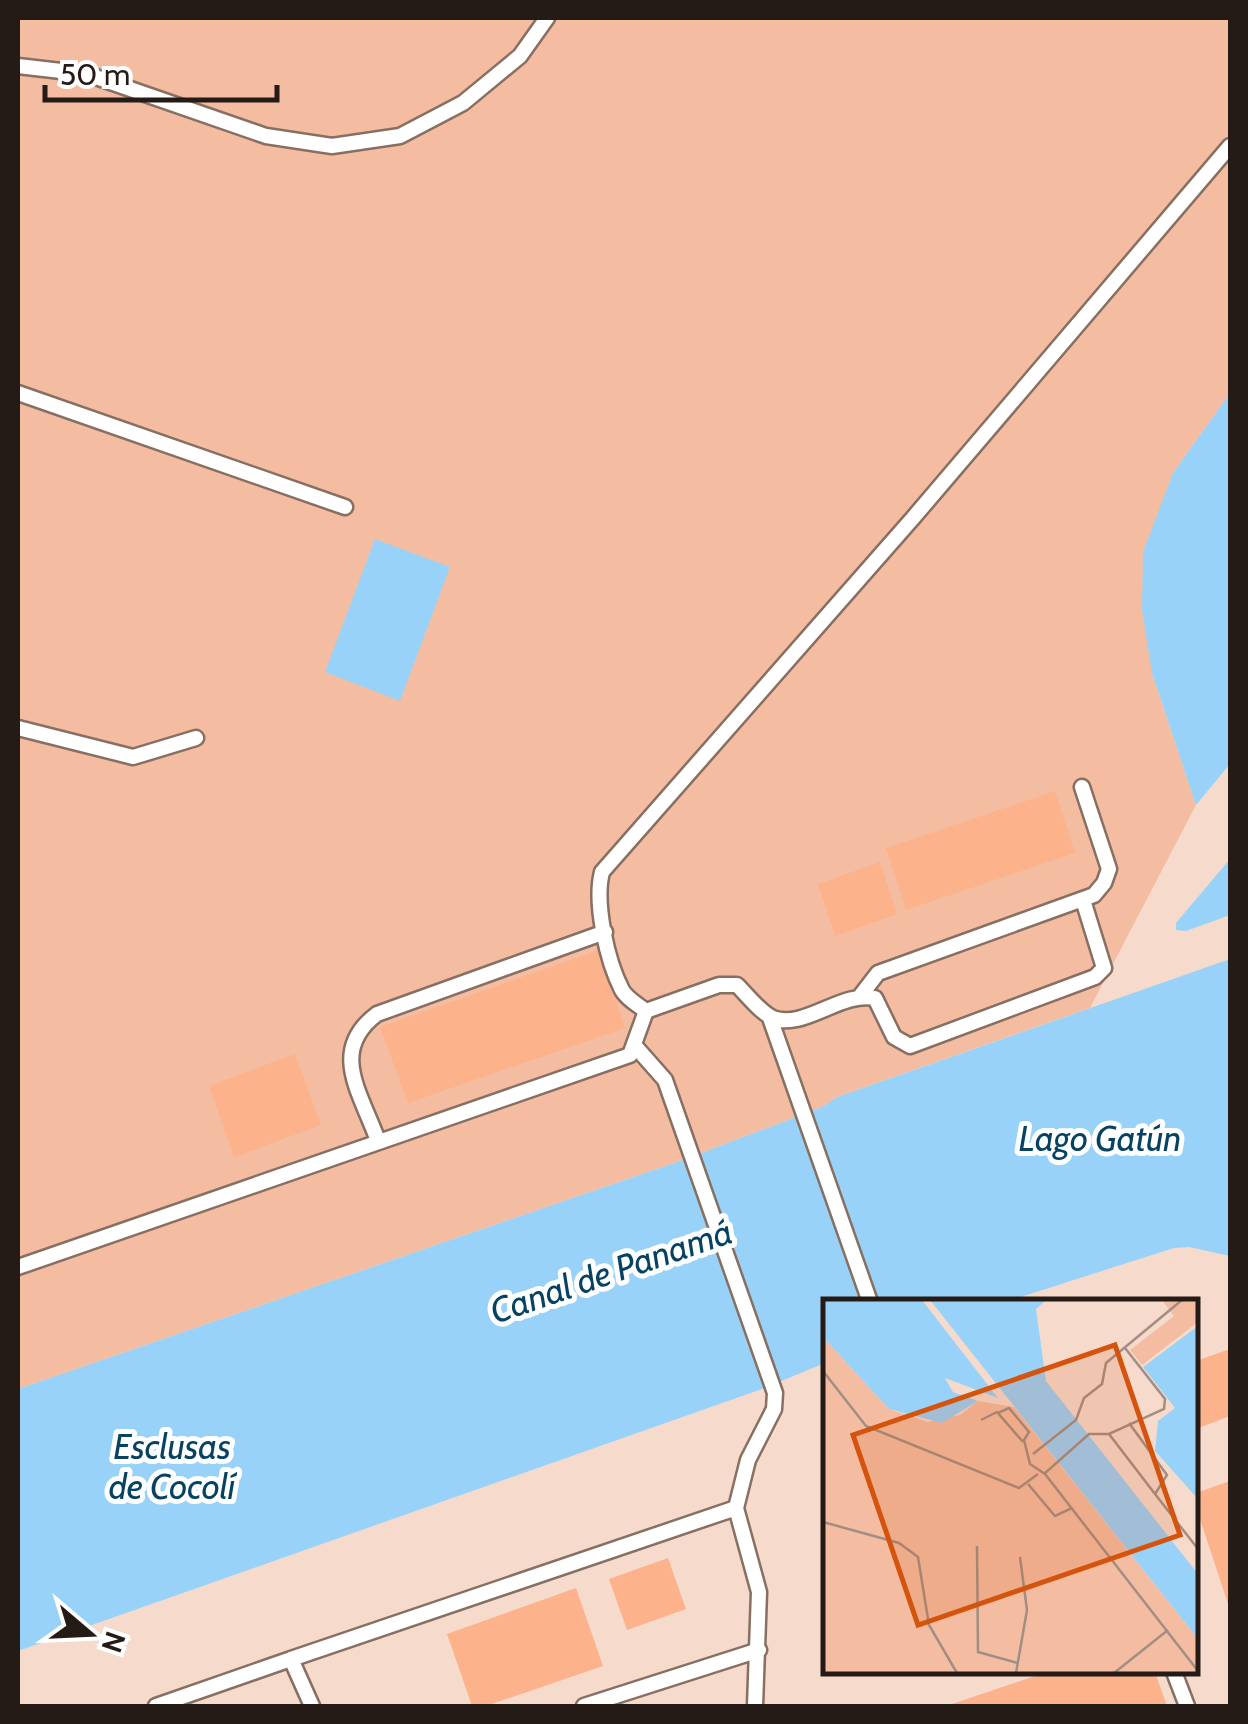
<svg xmlns="http://www.w3.org/2000/svg" width="1248" height="1724" font-family="Cabin,sans-serif">
  <rect width="100%" height="100%" fill="#f6dbcd"/>
  <path fill="#f4bda1" d="M 18,18 L 1230,18 L 1230,393 L 1173,473 L 1152,673 L 1196,805 L 1090,1008 L 837,1097 L 822,1107 L 683,1160 L 18,1389 Z"/>
  <path fill="#99d2f9" d="M 1230,393 L 1230,764 L 1196,805 L 1152,673 L 1142,610 L 1143,552 L 1173,473 Z
    M 375,539 L 450,567 L 400,701 L 325,672 Z
    M 1230,859 L 1230,915 L 1186,931 L 1176,930 L 1176,923 Z
    M 1230,959 L 1230,1256 L 1189,1247 L 1174,1248 L 1008,1301 L 826,1302 L 825,1363 L 762,1389 L 18,1651 L 18,1389 L 683,1160 L 822,1107 L 837,1097 Z"/>
  <path fill="#fcb28b" d="M 1055,791 L 1075,853 L 906,910 L 886,848 Z
    M 880,862 L 897,914 L 835,936 L 818,884 Z
    M 599,950 L 625,1028 L 408,1103 L 380,1027 Z
    M 295,1054 L 321,1125 L 234,1157 L 209,1086 Z
    M 1230,1349 L 1230,1416 L 1196,1429 L 1196,1361 Z
    M 1230,1481 L 1230,1610 L 1196,1507 L 1196,1493 Z
    M 668,1558 L 686,1609 L 627,1630 L 609,1579 Z
    M 576,1588 L 603,1666 L 486,1706 L 472,1706 L 447,1634 Z
    M 1047,1672 L 1155,1672 L 1167,1706 L 946,1706 Z"/>
  <g fill="none" stroke-linecap="round" stroke-linejoin="round">
    <defs>
      <path id="lane" d="M 18,66 L 87,74 L 266,136 L 332,146 L 400,136 L 463,103 L 520,56 L 547,18
        M 18,393 L 345,507
        M 18,728 L 133,757 L 196,738
        M 861,995 L 878,973 L 1094,895 L 1104,883 L 1109,869 L 1082,787
        M 646,1011 C 638,1005 626,998 622,990 C 607,961 594,903 602,872 L 913,518 L 1230,146
        M 770,1018 L 870,1302
        M 635,1046 L 665,1080 L 775,1393 L 774,1409 L 748,1460 L 736,1508 L 759,1592 L 755,1706
        M 378,1141 C 361,1093 328,1051 377,1014 L 605,932
        M 18,1267 L 630,1055 L 646,1011 L 719,985 L 737,985 C 747,995 761,1013 773,1018 C 804,1030 841,991 875,998 L 894,1037 L 910,1046 L 1095,977 L 1104,968 L 1083,900
        M 291,1659 L 736,1508
        M 1174,1672 L 1187,1706
        M 156,1706 L 291,1659 L 312,1706
        M 584,1706 L 759,1650"/>
    </defs>
    <use href="#lane" stroke="#876f62" stroke-width="19"/>
    <use href="#lane" stroke="#fff" stroke-width="14"/>
  </g>
  <g text-anchor="middle" dominant-baseline="central" stroke-width="10" stroke-linejoin="round" paint-order="stroke">
    <g font-size="35" font-style="italic" fill="#064363" stroke="#fff">
      <text x="1100" y="1138">Lago Gatún</text>
      <text transform="translate(611 1271) rotate(-19)">Canal de Panamá</text>
      <text x="172" y="1446">Esclusas<tspan x="172" dy="40">de Cocolí</tspan></text>
    </g>
  </g>
  <g transform="translate(823 1299)">
    <rect width="375" height="375" fill="#f6dbcd"/>
    <path d="M 339,1 L 375,1 L 375,23 L 319,66 L 307,51 L 351,17 ZM 0,38 L 66,110 L 105,123 L 137,116 L 155,102 L 191,108 L 375,340 L 375,374 L 0,374 Z" fill="#f4bda1"/>
    <path d="M 0,1 L 99,1 L 175,99 L 122,79 L 130,93 L 155,102 L 119,124 L 66,110 L 0,38 ZM 107,1 L 223,1 L 213,10 L 223,82 L 375,275 L 375,340 ZM 375,27 L 374,106 L 375,200 L 332,152 L 335,122 L 352,109 L 320,68 Z" fill="#99d2f9"/>
    <path fill="none" stroke="#a28e84" stroke-width="2.5" d="M 0,72 L 43,127 L 196,189 L 215,175M 175,114 L 186,109 L 206,133 L 201,141 L 207,165 L 222,175 L 375,372M 158,121 L 174,113 L 200,143M 306,124 L 344,176 L 332,195 L 375,250M 286,135 L 332,195M 210,155 L 253,121 L 261,99 L 279,85 L 283,64 L 359,1M 221,175 L 266,135 L 286,135 L 341,110 L 342,100 L 302,49M 205,185 L 232,217 L 249,209M 0,223 L 76,244 L 95,258 L 106,326 L 134,374M 154,247 L 155,353 L 195,364M 193,374 L 204,311 L 197,258M 291,374 L 345,331"/>
    <path fill="#d4530d" fill-opacity="0.15" stroke="#d4530d" stroke-width="5" d="M 292,46 L 357,236 L 95,326 L 30,136 Z"/>
    <rect width="375" height="375" fill="none" stroke="#251b16" stroke-width="5"/>
  </g>
  <rect width="1248" height="1724" fill="none" stroke="#251b16" stroke-width="40"/>
  <g transform="translate(90 1634) rotate(109)" stroke="#ffffff" stroke-width="8" paint-order="stroke">
  <path d="M0-8L18 38L0 25L-18 38Z" fill="#251b16"/>
  <text y="-15" font-size="28" font-weight="bold" text-anchor="middle" fill="#251b16">N</text>
  </g>
  <path d="M45 85v15h232v-15" fill="none" stroke="#251b16" stroke-width="5"/>
  <text x="60" y="85" font-size="30" fill="#251b16" stroke="#ffffff" stroke-width="8" paint-order="stroke">50 m</text>
</svg>
